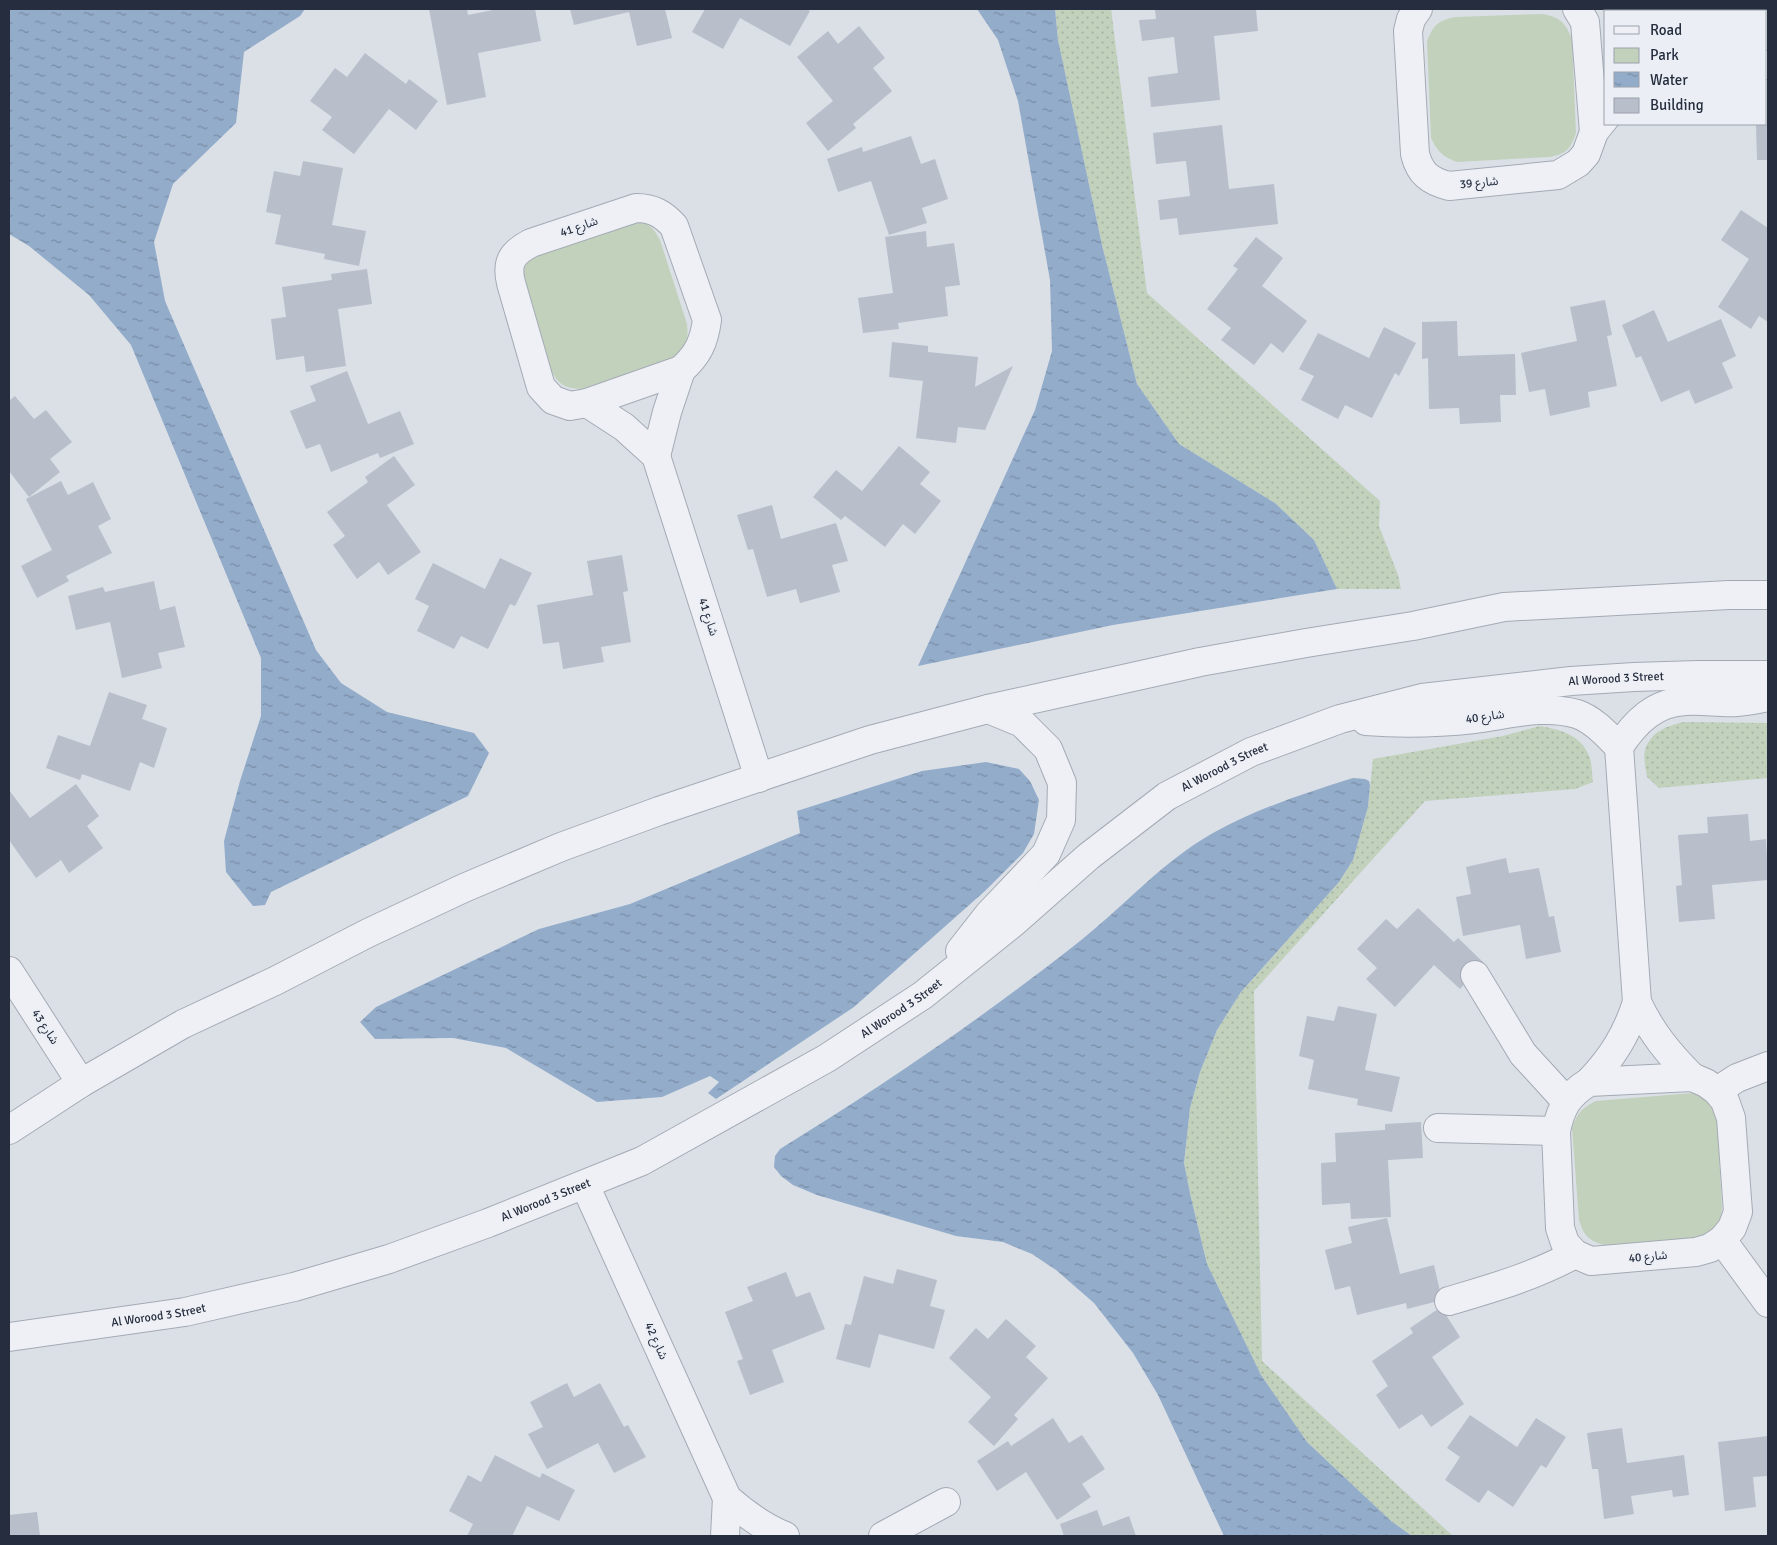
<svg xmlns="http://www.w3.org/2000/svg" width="1777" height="1545" font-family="Signika,'Noto Sans Arabic',sans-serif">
  <defs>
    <pattern id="garden-dots" width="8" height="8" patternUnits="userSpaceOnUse" patternTransform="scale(1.25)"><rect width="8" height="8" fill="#c1d1bc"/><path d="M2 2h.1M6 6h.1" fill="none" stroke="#a6b4a3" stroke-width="1.8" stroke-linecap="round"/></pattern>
    <pattern id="water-ripples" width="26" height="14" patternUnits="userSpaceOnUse" patternTransform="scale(1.25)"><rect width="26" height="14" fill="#93acca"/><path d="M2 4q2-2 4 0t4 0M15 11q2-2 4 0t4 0" fill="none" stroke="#788ca5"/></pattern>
  </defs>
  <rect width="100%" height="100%" fill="#dbe0e7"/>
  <path fill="#c1d1bc" d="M 1542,14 C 1560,17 1565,22 1572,39 L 1576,133 C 1570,150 1566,154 1549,157 L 1457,162 C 1442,156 1438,152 1431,138 L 1427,41 C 1434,24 1438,21 1455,17 Z
    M 630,220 C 647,222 652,225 660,240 L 687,324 C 689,343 686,347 671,359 L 582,389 C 564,388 559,385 551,370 L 522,283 C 523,267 526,261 538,251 Z
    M 1693,1093 C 1709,1099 1712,1103 1717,1120 L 1722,1208 C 1720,1226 1715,1231 1698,1238 L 1604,1245 C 1588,1240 1584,1236 1579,1220 L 1572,1128 C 1578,1112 1582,1108 1596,1101 Z"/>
  <path fill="url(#garden-dots)" d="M 1055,9 L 1111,9 L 1147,293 L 1380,501 L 1379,526 L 1398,575 L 1401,589 L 1337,589 L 1314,540 L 1275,503 L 1179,444 L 1137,384 L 1102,245 L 1058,40 Z
    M 1684,722 L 1768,723 L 1768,778 L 1659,788 L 1647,777 C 1646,770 1643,757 1645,750 C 1651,731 1667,726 1684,722 Z
    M 1540,726 C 1561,730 1582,735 1590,758 C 1592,766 1592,775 1593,782 L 1575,789 L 1425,801 L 1254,991 L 1262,1361 L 1453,1536 L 1412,1536 L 1391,1521 L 1307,1442 L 1261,1375 L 1207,1264 L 1191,1198 L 1184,1163 L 1190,1108 L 1200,1072 L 1217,1030 L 1241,992 L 1339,882 L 1353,860 L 1368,807 L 1373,759 L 1503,736 Z"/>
  <path fill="url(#water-ripples)" d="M 9,9 L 305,9 L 300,16 L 244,52 L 236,123 L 173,184 L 154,242 L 165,301 L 316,650 L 341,683 L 387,712 L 474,733 L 489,753 L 468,796 L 271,892 L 265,905 L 253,906 L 226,872 L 224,841 L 240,781 L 261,716 L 261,658 L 131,345 L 89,295 L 29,246 L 9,234 Z
    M 977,9 L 1055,9 L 1058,40 L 1102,245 L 1137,384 L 1179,444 L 1275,503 L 1314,540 L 1337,589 L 1113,625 L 918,666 L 1035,410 L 1052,351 L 1050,280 L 1018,101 L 998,40 Z
    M 986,762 L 1019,769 L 1030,781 L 1039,800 L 1034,834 L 1023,853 L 985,891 L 854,1007 L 716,1099 L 708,1093 L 719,1082 L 710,1076 L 662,1097 L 597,1102 L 506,1048 L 453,1038 L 375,1039 L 360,1022 L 376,1007 L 539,929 L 630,904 L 800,833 L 797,811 L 922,771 Z
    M 1353,778 L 1365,779 L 1369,781 L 1370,785 L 1368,807 L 1353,860 L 1339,882 L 1241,992 L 1217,1030 L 1200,1072 L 1190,1108 L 1184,1163 L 1191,1198 L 1207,1264 L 1261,1375 L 1307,1442 L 1391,1521 L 1412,1536 L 1224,1536 L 1158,1395 L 1133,1353 L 1094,1303 L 1056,1270 L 1032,1254 L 1003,1242 L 956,1236 L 817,1195 L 793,1185 L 781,1176 L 774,1167 L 775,1156 L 780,1149 C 882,1086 981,1019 1075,945 C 1119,911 1156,868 1203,839 C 1249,811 1302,794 1353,778 Z"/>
  <path fill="#b8beca" d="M 429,9 L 467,9 L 468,15 L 498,9 L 535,9 L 541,41 L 478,53 L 486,97 L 447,105 Z
    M 570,9 L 665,9 L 672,38 L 637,46 L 629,12 L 574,25 Z
    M 705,9 L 806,9 L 810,11 L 790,46 L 740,18 L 723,49 L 692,32 Z
    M 1155,9 L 1256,9 L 1258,31 L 1214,36 L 1220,100 L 1151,107 L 1148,77 L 1178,73 L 1174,37 L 1142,41 L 1139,20 L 1156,19 Z
    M 859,26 L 885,58 L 873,68 L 892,91 L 853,124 L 856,128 L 828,151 L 806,123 L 833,101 L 797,57 L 828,31 L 838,44 Z
    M 365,53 L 406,84 L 409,79 L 438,101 L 416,130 L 389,109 L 354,154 L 322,130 L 332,117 L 310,101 L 335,68 L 347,77 Z
    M 1768,124 L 1768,160 L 1757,160 L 1756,125 Z
    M 1222,125 L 1229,189 L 1274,184 L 1278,224 L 1179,235 L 1177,218 L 1160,220 L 1158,200 L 1190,196 L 1186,161 L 1156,164 L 1153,133 Z
    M 911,136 L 921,164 L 935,159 L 948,199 L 922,208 L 927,223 L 889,235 L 871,181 L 838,192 L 827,159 L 862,147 L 863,152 Z
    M 303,161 L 343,168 L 332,225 L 366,231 L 359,266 L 324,259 L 325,254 L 275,244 L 281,215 L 266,212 L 274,171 L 300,176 Z
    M 1741,210 L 1768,228 L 1768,322 L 1759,316 L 1751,329 L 1718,307 L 1749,259 L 1721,240 Z
    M 926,231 L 927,247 L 954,243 L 960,285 L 945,287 L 948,316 L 898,323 L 899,329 L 863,333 L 858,298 L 893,293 L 885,237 Z
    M 1256,237 L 1283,258 L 1262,286 L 1307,321 L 1283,353 L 1271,343 L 1254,365 L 1221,340 L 1231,328 L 1207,309 L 1238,269 L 1233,266 Z
    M 367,269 L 372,304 L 338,309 L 346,366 L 306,372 L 304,356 L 276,360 L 271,319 L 286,317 L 282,287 L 332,280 L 331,274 Z
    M 1605,300 L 1612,335 L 1607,336 L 1617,386 L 1588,392 L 1590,407 L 1550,416 L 1545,389 L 1529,392 L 1521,353 L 1577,341 L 1570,307 Z
    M 1654,310 L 1668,342 L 1721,319 L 1736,356 L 1722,363 L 1733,388 L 1695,404 L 1689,390 L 1661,402 L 1641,356 L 1636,358 L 1622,325 Z
    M 1457,321 L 1458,356 L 1515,354 L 1516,395 L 1500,395 L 1501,422 L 1460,424 L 1459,408 L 1429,409 L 1428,358 L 1422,359 L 1422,322 Z
    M 1384,327 L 1416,343 L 1399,376 L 1395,373 L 1372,418 L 1345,405 L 1338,419 L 1301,400 L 1314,376 L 1299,369 L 1318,333 L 1369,358 Z
    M 892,342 L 928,346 L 928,352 L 978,357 L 975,387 L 1013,366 L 985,430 L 958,427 L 956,443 L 916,438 L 923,381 L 889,377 Z
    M 347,371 L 368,424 L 400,411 L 414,444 L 380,458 L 378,453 L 331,472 L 320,444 L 306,449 L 290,411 L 316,401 L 310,386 Z
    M 15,396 L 34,419 L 46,410 L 72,442 L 50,459 L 60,472 L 29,497 L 9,471 L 9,401 Z
    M 899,446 L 930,472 L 920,484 L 941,501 L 915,534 L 903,524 L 885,547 L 845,516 L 841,520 L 813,497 L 836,470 L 862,491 Z
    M 394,456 L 415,485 L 387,505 L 421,552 L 388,575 L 379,562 L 357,579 L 333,545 L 345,536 L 327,512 L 368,482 L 365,477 Z
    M 61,481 L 68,495 L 93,482 L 111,519 L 98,526 L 112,553 L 66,576 L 69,581 L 37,598 L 21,566 L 52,550 L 26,499 Z
    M 772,505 L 781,539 L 836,523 L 848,561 L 832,565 L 840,592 L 800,603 L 796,589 L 767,597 L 753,549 L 748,550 L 737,515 Z
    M 622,555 L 628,591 L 623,592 L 631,642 L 601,647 L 604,662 L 563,669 L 559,642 L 543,644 L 537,605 L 593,595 L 587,561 Z
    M 500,558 L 532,573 L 515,606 L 510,604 L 488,649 L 461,636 L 454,649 L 417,631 L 429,606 L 415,599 L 433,563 L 485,589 Z
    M 154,581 L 160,610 L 175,606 L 185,647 L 158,653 L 162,668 L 122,678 L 110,622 L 76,630 L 68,596 L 103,587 L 105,592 Z
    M 109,692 L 147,705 L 142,719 L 167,728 L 154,768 L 140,762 L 130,791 L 82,774 L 80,780 L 46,768 L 58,735 L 90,746 Z
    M 76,784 L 99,816 L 87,826 L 103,848 L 69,873 L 61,860 L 36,878 L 9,840 L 9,790 L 30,818 Z
    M 1748,814 L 1750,841 L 1766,839 L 1768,880 L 1712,885 L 1715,919 L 1679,922 L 1676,886 L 1682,885 L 1678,835 L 1708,833 L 1707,817 Z
    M 1506,858 L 1509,873 L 1539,868 L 1549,917 L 1554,916 L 1561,952 L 1526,959 L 1520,925 L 1463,936 L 1456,897 L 1471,894 L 1466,867 Z
    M 1418,908 L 1454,942 L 1458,938 L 1484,963 L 1460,989 L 1434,965 L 1395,1007 L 1366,979 L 1377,968 L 1357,949 L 1386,919 L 1397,929 Z
    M 1338,1006 L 1377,1014 L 1365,1070 L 1400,1077 L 1392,1112 L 1357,1105 L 1358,1099 L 1308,1089 L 1314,1060 L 1299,1056 L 1307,1016 L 1334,1021 Z
    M 1421,1122 L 1423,1158 L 1388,1160 L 1391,1217 L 1351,1219 L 1350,1203 L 1322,1205 L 1321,1163 L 1336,1162 L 1335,1133 L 1385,1130 L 1385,1124 Z
    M 1387,1218 L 1400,1274 L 1434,1265 L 1442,1300 L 1407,1309 L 1406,1303 L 1357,1315 L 1350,1286 L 1335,1290 L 1325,1250 L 1352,1243 L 1348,1227 Z
    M 897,1269 L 937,1280 L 930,1306 L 945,1310 L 934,1349 L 879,1334 L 870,1368 L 836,1359 L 845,1324 L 851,1325 L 864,1276 L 893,1284 Z
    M 786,1272 L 796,1297 L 810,1292 L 825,1329 L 772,1350 L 784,1382 L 750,1395 L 737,1361 L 743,1359 L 725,1312 L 753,1301 L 747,1287 Z
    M 1441,1307 L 1460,1337 L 1432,1357 L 1464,1404 L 1431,1427 L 1422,1414 L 1399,1429 L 1376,1395 L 1388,1386 L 1372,1361 L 1413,1333 L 1410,1328 Z
    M 1006,1319 L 1036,1346 L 1026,1357 L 1048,1378 L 1014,1415 L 1018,1419 L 994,1446 L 968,1422 L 991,1397 L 949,1358 L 976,1328 L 988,1339 Z
    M 567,1383 L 574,1397 L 600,1383 L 624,1427 L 628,1425 L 646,1457 L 614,1473 L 598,1443 L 547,1469 L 528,1434 L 543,1427 L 530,1402 Z
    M 1470,1415 L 1517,1447 L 1536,1418 L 1566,1437 L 1546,1468 L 1541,1465 L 1513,1507 L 1488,1490 L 1479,1503 L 1445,1480 L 1460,1457 L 1447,1448 Z
    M 1053,1418 L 1069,1443 L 1082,1435 L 1105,1469 L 1082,1484 L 1091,1497 L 1057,1520 L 1026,1472 L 997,1491 L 977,1461 L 1008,1441 L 1011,1446 Z
    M 1622,1428 L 1627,1463 L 1684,1455 L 1689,1495 L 1673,1497 L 1672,1490 L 1631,1496 L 1634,1514 L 1604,1519 L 1598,1469 L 1592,1469 L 1587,1433 Z
    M 1768,1436 L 1768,1476 L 1753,1477 L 1756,1507 L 1725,1511 L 1718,1442 Z
    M 495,1455 L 540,1478 L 542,1473 L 575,1490 L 559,1521 L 527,1506 L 512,1536 L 467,1536 L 473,1524 L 449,1511 L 468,1475 L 481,1482 Z
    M 1097,1510 L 1103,1526 L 1129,1516 L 1136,1536 L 1064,1536 L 1060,1524 Z
    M 37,1512 L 40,1536 L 9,1536 L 9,1515 Z"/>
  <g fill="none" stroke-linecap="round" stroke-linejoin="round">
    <defs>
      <g id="minor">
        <path d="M 1418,9 L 1411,19 L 1408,31 L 1415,154 C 1420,174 1430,181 1449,186 L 1558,175 L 1578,163 L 1586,154 L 1594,132 L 1606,117"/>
        <path d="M 1577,9 L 1585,22 L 1594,132"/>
        <path d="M 1766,65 L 1768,65"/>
        <path d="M 636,208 C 653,208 663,214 674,226 L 707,320 C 704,342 698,355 681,370 L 587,403 L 570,406 L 553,400 L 541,387 L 511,283 C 506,262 512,253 531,243 Z"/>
        <path d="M 587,403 L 624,427 L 656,456 L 759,778"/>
        <path d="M 656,456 L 667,412 L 681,370"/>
        <path d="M 1366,721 C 1402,724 1438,723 1474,719 C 1508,715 1543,704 1577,714 C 1594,720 1607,735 1619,747"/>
        <path d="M 960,951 L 989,914 L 1046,854 L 1061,820 L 1062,783 L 1048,749 L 1022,723 L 988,709"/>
        <path d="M 9,971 L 81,1083"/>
        <path d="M 1475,975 L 1523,1054 L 1566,1101"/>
        <path d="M 1637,1002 C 1651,1032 1668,1053 1692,1077"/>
        <path d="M 1692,1077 L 1706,1083 L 1717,1091 L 1725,1101 L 1731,1118 L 1738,1212 L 1732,1228 L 1722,1240 L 1710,1248 L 1696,1252 L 1591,1261 L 1575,1254 L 1565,1243 L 1560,1228 L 1556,1131 C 1561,1107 1568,1095 1589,1082 Z"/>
        <path d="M 1589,1082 C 1612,1058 1627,1034 1637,1002 L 1619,747 C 1635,722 1655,702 1686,701 C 1703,700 1720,703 1737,702 C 1748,701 1758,699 1768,697"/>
        <path d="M 1717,1091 L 1737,1078 L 1768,1066"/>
        <path d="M 1438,1128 L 1556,1131"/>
        <path d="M 9,1130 L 81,1083 L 183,1024 L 275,981 L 368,933 L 464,888 L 561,847 L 659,811 L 870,740 L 988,709 L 1200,662 L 1306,643 L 1413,626 L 1504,607 L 1729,595 L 1768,595"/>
        <path d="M 585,1185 L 727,1498 C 745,1514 763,1527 785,1536"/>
        <path d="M 1722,1240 L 1768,1303"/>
        <path d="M 1449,1301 C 1493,1288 1535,1276 1575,1254"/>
        <path id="s1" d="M 9,1337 L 185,1312 L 294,1287 L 389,1259 L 488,1223 L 642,1161 L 827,1058 L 923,995 L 1013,923 L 1089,856 L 1167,796 L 1251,752 L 1340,719 L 1422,698 L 1571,681 L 1634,677 L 1698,675 L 1768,675"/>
        <path d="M 725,1536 L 727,1498"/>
        <path d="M 883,1536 L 946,1502"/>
      </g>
    </defs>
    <use href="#minor" stroke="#a4aab4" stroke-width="30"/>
    <use href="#minor" stroke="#eef0f5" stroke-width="28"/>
  </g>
  <g text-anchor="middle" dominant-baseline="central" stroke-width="4" stroke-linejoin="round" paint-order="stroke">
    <g font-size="12" fill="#252d3e" stroke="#ebeff5">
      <text transform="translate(1479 183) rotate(-5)">شارع 39</text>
      <text transform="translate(579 227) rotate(-19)">شارع 41</text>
      <text transform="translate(708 617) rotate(72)">شارع 41</text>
      <text stroke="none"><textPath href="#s1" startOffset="1771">Al Worood 3 Street</textPath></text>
      <text transform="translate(1485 717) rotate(-8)">شارع 40</text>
      <text stroke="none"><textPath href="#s1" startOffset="1366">Al Worood 3 Street</textPath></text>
      <text stroke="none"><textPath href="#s1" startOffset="961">Al Worood 3 Street</textPath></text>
      <text transform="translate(45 1027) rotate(57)">شارع 43</text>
      <text stroke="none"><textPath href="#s1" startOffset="556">Al Worood 3 Street</textPath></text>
      <text transform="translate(1648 1257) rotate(-5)">شارع 40</text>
      <text stroke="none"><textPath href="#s1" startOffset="151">Al Worood 3 Street</textPath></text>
      <text transform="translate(656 1341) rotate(66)">شارع 42</text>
    </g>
  </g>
  <rect width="1777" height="1545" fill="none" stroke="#252d3e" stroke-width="20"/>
  <rect x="1604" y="10" width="162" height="115" fill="#ebeff5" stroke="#9ca1ac"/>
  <rect x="1614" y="26" width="25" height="8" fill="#eef0f5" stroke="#9ca1ac"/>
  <text x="1650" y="35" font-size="15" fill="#252d3e">Road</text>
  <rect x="1614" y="48" width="25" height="15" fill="#c1d1bc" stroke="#9ca1ac"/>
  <text x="1650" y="60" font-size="15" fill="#252d3e">Park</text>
  <rect x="1614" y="72" width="25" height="15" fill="url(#water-ripples)" stroke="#9ca1ac"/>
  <text x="1650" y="85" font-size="15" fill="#252d3e">Water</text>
  <rect x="1614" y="98" width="25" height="15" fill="#b8beca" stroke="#9ca1ac"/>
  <text x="1650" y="110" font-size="15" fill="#252d3e">Building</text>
</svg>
